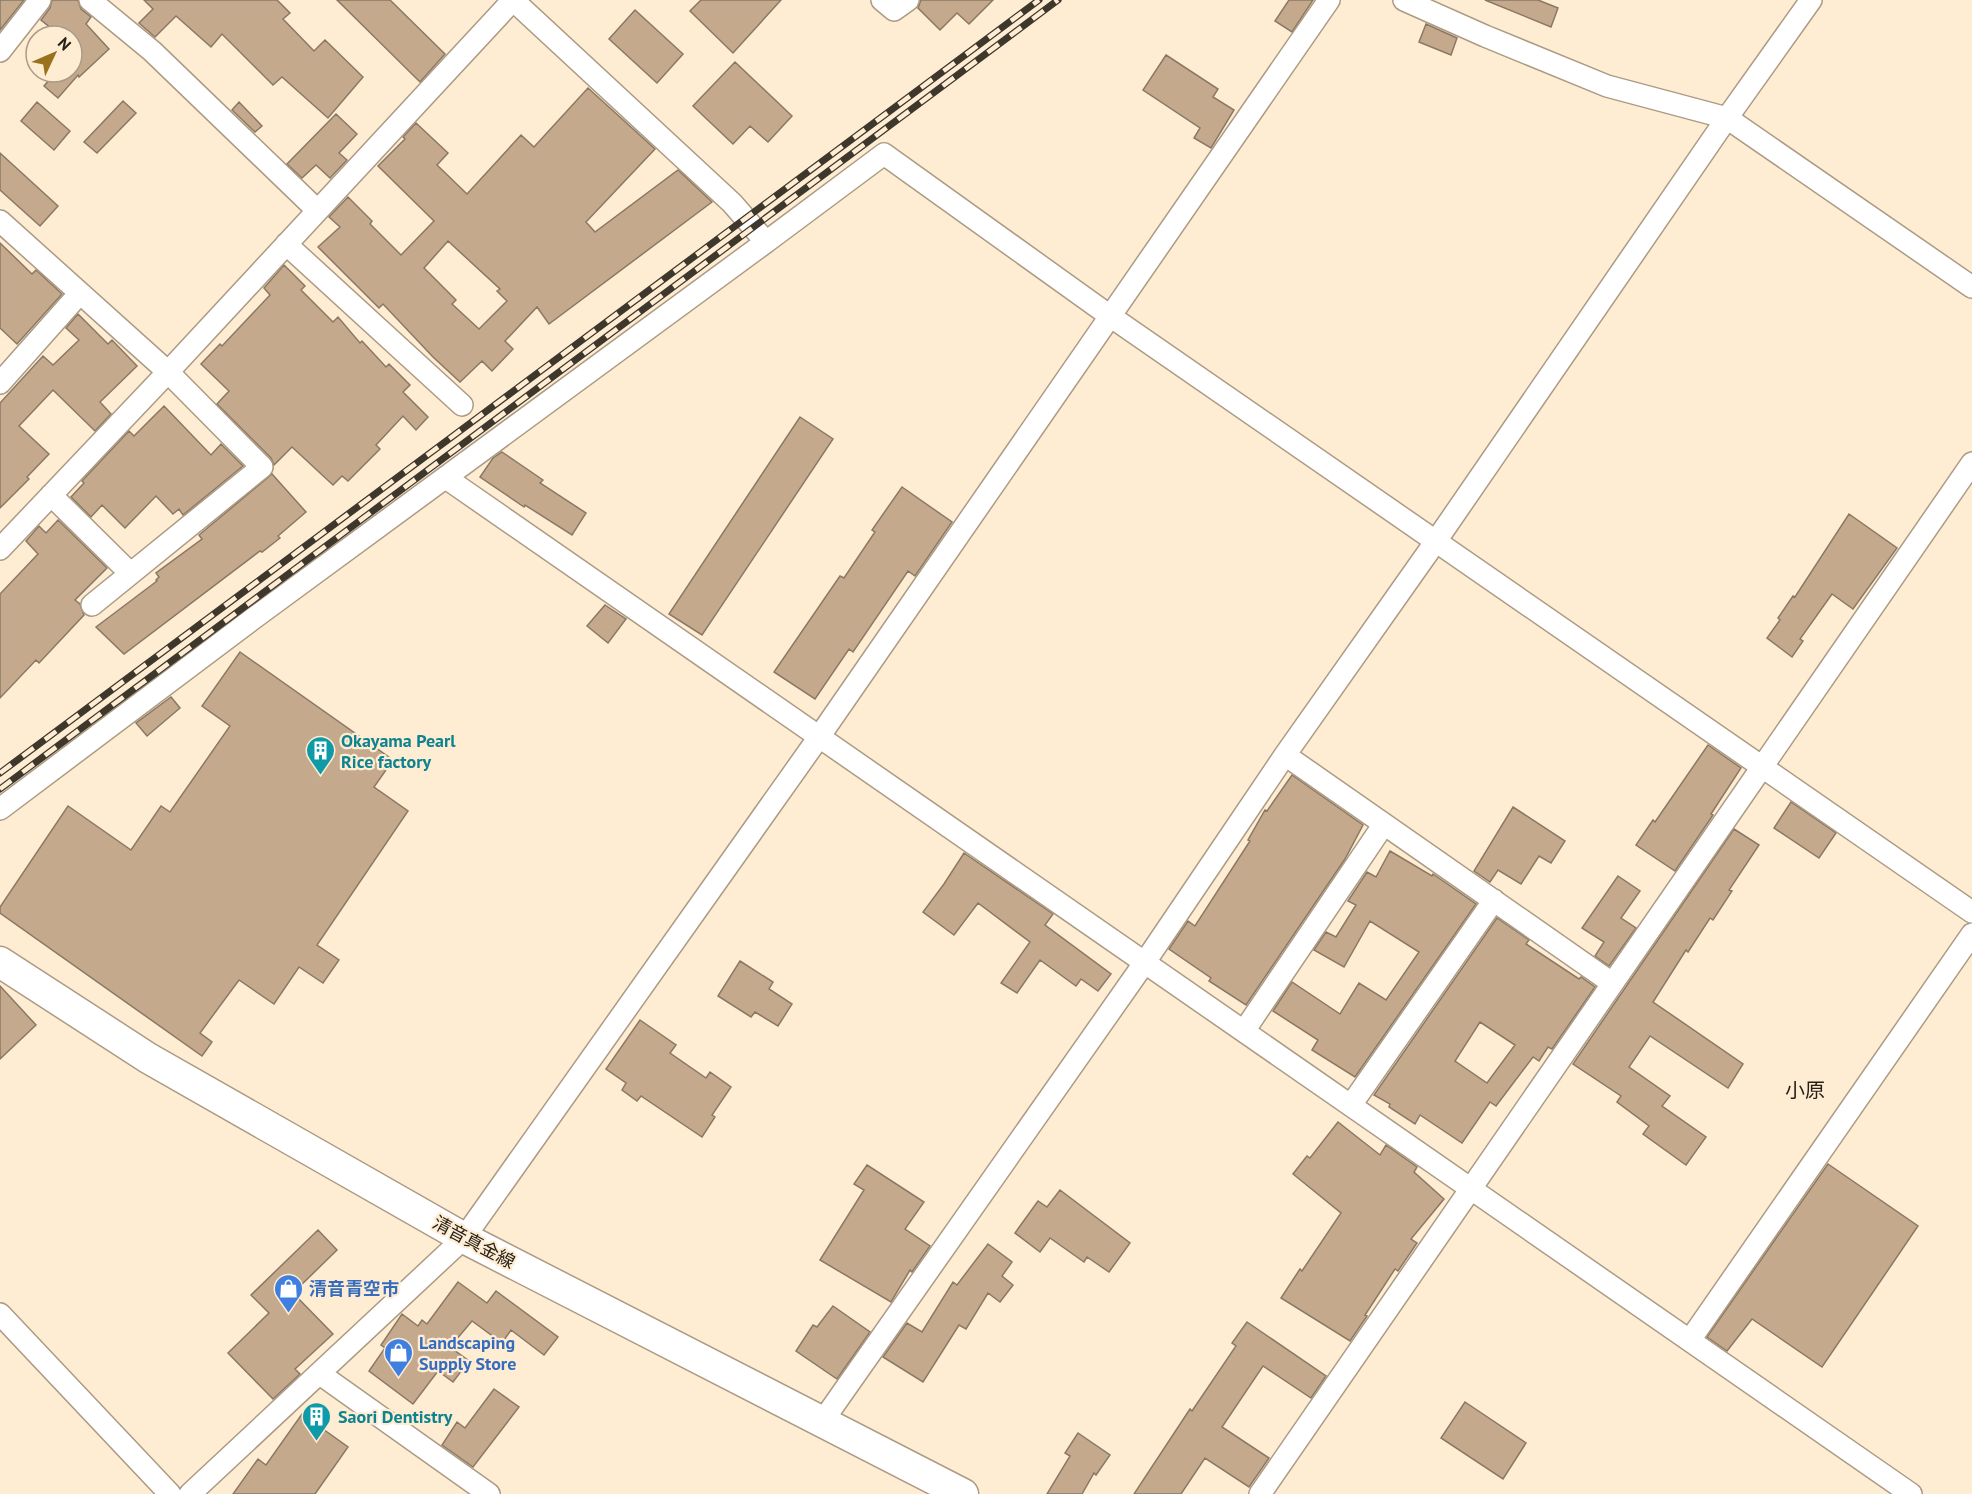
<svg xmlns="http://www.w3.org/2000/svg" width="1972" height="1494" font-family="'PT Sans','Noto Sans JP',sans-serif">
  <rect width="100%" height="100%" fill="#feecd3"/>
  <path fill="#c5a98c" stroke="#8b7864" stroke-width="1.5" fill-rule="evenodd" d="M 0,0 L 24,0 L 0,30 Z
    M 52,0 L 78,0 L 81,9 L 91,17 L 86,24 L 109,49 L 79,77 L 78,75 L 58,98 L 44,86 L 56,72 L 72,72 L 72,53 L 76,48 L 72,45 L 72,36 L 61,36 L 41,20 L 50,8 Z
    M 144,0 L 277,0 L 290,13 L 283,19 L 314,51 L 325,40 L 363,77 L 328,118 L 282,77 L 273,85 L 222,34 L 211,47 L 176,16 L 155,37 L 139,23 L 153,9 Z
    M 337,0 L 390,0 L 445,54 L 420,82 Z
    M 701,0 L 781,0 L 733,53 L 690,11 Z
    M 921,0 L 993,0 L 969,24 L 957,13 L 940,30 L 918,8 Z
    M 1289,0 L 1313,0 L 1292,32 L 1275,21 Z
    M 1485,0 L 1538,0 L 1558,8 L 1551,27 Z
    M 635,10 L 683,54 L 657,83 L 609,39 Z
    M 1426,24 L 1457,38 L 1451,55 L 1419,42 Z
    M 1166,55 L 1218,89 L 1213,97 L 1234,110 L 1211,148 L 1194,138 L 1200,128 L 1143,90 Z
    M 735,62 L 792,116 L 768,142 L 750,126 L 733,144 L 693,106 Z
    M 588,88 L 655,149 L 586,222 L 595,232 L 678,170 L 712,202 L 549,324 L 537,307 L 505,341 L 513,349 L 492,371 L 482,361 L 460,382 L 433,357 L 383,304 L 379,308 L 318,247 L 340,227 L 329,217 L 348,197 L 372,221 L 370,224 L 401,255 L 434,221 L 378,166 L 405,139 L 403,137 L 416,123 L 448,153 L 437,165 L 467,194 L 521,135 L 534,147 ZM 448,241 L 500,289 L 497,291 L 507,301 L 479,329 L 452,304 L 456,300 L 424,268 Z
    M 123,101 L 136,113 L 97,153 L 84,142 Z
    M 37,102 L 70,131 L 54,150 L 21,121 Z
    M 239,102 L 262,126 L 255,132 L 232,110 Z
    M 336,114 L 357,134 L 339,153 L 347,160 L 330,178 L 316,165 L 302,178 L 287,164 Z
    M 0,153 L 58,206 L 40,226 L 0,190 Z
    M 0,243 L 32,274 L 36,270 L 62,294 L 17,344 L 0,328 Z
    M 284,265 L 305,286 L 301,290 L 333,322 L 338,317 L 360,343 L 362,341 L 386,367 L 389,364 L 410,385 L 403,392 L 428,417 L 416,430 L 403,416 L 376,445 L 380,449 L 348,481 L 342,476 L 333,485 L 292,447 L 274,465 L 271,458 L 217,404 L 229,391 L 201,364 L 220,344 L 222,346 L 270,295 L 264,288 Z
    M 78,314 L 108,344 L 112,340 L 137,366 L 100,402 L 111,414 L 95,431 L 53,390 L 19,426 L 49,454 L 27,477 L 29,479 L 0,508 L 0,403 L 43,356 L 53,365 L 79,340 L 66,328 Z
    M 164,406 L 211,455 L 221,444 L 243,466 L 183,515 L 179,509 L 173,514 L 156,496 L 125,528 L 102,505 L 91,517 L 71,497 L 84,483 L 82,481 L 129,431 L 134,436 Z
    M 800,417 L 833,439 L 702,635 L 669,614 Z
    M 502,452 L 543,480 L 540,483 L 586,513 L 572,535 L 525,505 L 524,507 L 480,477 L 493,458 Z
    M 272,474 L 306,512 L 278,536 L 280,538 L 262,552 L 260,551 L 124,654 L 96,627 L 157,581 L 156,580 L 159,577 L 156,573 L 202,539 L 199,535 Z
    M 902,487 L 952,522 L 915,576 L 908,571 L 853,652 L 849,649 L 815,699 L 774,672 L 840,576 L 844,578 L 875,532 L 872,530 Z
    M 1849,514 L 1897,548 L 1853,609 L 1832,594 L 1800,639 L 1803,641 L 1792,657 L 1767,638 L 1780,620 L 1778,618 L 1793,596 L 1795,597 Z
    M 58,520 L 107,568 L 75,600 L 80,604 L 84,615 L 39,663 L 36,660 L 0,698 L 0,594 L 38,554 L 26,541 L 39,526 L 46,533 Z
    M 605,605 L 626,619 L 608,643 L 587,626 Z
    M 240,652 L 393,760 L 374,787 L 408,811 L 317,945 L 339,960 L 323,983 L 299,967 L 274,1004 L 239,980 L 200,1033 L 212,1042 L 202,1056 L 0,913 L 0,907 L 68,806 L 131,850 L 161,806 L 170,812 L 230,726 L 202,706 Z
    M 171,697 L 180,708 L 147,736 L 136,723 Z
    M 1708,745 L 1741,768 L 1711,814 L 1713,815 L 1675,871 L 1636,845 L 1653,820 L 1655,822 Z
    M 1292,775 L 1363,825 L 1345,859 L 1246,1005 L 1209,981 L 1211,978 L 1169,949 L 1188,921 L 1195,926 L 1250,841 L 1248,840 L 1265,810 L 1267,811 Z
    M 1791,802 L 1836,833 L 1819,858 L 1774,828 Z
    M 1513,807 L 1565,841 L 1551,863 L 1539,856 L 1521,884 L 1498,870 L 1490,882 L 1474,871 Z
    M 1734,829 L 1759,845 L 1729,890 L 1732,891 L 1713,920 L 1710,918 L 1688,952 L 1686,950 L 1653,1002 L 1743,1064 L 1728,1088 L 1650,1036 L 1629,1067 L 1670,1096 L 1662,1106 L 1706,1137 L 1686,1165 L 1643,1134 L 1649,1126 L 1617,1102 L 1621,1096 L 1573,1064 Z
    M 1390,851 L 1432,876 L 1433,874 L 1476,904 L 1355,1077 L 1312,1050 L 1318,1040 L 1273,1011 L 1292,982 L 1340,1014 L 1359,983 L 1386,1000 L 1419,952 L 1370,921 L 1344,967 L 1314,950 L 1326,932 L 1336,937 L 1356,905 L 1348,901 L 1367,872 L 1376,877 Z
    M 964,853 L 1053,914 L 1045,925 L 1111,974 L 1098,991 L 1081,979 L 1076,986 L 1040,960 L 1017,993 L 1001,983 L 1030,942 L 978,903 L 954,935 L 923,912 L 944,884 Z
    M 1618,876 L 1640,891 L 1621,918 L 1636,928 L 1609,966 L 1595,956 L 1604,942 L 1582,928 Z
    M 1497,918 L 1529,940 L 1526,944 L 1579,979 L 1581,977 L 1595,987 L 1552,1049 L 1548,1047 L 1539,1061 L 1533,1057 L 1496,1106 L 1490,1102 L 1462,1143 L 1420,1115 L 1415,1124 L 1389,1107 L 1390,1104 L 1374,1095 ZM 1480,1022 L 1515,1045 L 1487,1083 L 1455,1061 Z
    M 740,961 L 773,982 L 769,989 L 792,1004 L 778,1026 L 755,1012 L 751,1017 L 718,996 Z
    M 0,986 L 36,1025 L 0,1059 Z
    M 640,1020 L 676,1045 L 670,1053 L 706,1078 L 710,1072 L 731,1087 L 712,1115 L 715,1117 L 702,1137 L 641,1096 L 637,1101 L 622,1090 L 626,1083 L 606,1069 Z
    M 1338,1122 L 1380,1155 L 1386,1145 L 1417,1167 L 1414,1172 L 1444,1199 L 1411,1239 L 1417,1243 L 1398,1271 L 1395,1269 L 1365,1315 L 1367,1316 L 1350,1341 L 1281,1298 L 1300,1269 L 1302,1271 L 1341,1213 L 1293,1174 L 1307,1156 L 1310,1158 Z
    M 1828,1164 L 1918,1226 L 1822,1367 L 1752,1319 L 1727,1351 L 1707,1337 Z
    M 867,1165 L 924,1202 L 905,1229 L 930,1246 L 912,1272 L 910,1270 L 891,1302 L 820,1260 L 864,1190 L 854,1184 Z
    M 1060,1190 L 1130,1243 L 1109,1272 L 1087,1257 L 1084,1262 L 1050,1238 L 1040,1252 L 1015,1233 L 1038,1201 L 1047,1207 Z
    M 318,1230 L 337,1250 L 293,1293 L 333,1334 L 295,1369 L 300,1374 L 273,1399 L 228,1353 L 269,1313 L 251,1295 Z
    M 988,1244 L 1012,1262 L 1002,1276 L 1013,1285 L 1000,1302 L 988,1293 L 966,1329 L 959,1325 L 923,1382 L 883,1357 L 907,1323 L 922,1332 L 953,1282 L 957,1285 Z
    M 458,1282 L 487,1303 L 496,1291 L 558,1337 L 544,1355 L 511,1330 L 502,1343 L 472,1321 L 450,1347 L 469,1361 L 453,1382 L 438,1371 L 413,1404 L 369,1371 L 385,1348 L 381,1345 L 402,1314 L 418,1326 L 422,1320 L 427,1324 Z
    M 833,1306 L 870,1332 L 837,1379 L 796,1351 L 813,1325 L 817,1327 Z
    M 1247,1322 L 1326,1376 L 1311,1398 L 1263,1366 L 1222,1427 L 1269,1458 L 1249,1487 L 1205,1458 L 1181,1494 L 1134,1494 L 1190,1409 L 1192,1411 L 1236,1346 L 1232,1343 Z
    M 494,1389 L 519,1407 L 473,1467 L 442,1445 L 457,1422 L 465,1428 Z
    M 1465,1402 L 1526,1443 L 1503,1479 L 1441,1438 Z
    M 302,1414 L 348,1447 L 315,1494 L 233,1494 L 258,1459 L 266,1465 Z
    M 1078,1433 L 1110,1455 L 1096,1475 L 1094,1473 L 1082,1494 L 1047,1494 L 1070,1456 L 1065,1453 Z"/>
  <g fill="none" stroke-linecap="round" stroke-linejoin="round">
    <defs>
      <path id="street" d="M 90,0 L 152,51 L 317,210
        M 513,0 L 732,203 L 766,242 L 884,154 L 1110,316 L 1972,912
        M 882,0 L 894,10 L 908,0
        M 1404,0 L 1485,36 L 1607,86 L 1727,118 L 1972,287
        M 0,51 L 40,0
        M 0,221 L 168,372 L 262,467 L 92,605
        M 286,244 L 462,405
        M 0,383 L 80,293
        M 446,478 L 1911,1494
        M 51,495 L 130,573
        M 0,549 L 168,372 L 513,0
        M 1285,755 L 1612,983
        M 0,809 L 254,618 L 766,242
        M 1244,1031 L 1384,824
        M 1351,1105 L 1494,900
        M 0,1314 L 170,1494
        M 1690,1340 L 1972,934
        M 320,1374 L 489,1494
        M 822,1422 L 1145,962 L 1285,755 L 1436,541 L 1727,118 L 1811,0
        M 190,1494 L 464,1238 L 819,737 L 1329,0
        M 1260,1494 L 1972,463"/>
      <path id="secondary" d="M 0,962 L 148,1058 L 464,1238 L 963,1494"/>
    </defs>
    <use href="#street" stroke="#ac9b84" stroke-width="24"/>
    <use href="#secondary" stroke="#ac9b84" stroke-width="33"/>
    <use href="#street" stroke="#fff" stroke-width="21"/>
    <use href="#secondary" stroke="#fff" stroke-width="30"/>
    <defs>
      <path id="rail" d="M 0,773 L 1039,0
        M 0,789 L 1058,0"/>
    </defs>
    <use href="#rail" stroke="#3e372c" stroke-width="7"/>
    <use href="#rail" stroke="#feecd3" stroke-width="4.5" stroke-dasharray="14" stroke-linecap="butt"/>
  </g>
  <defs>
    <symbol id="building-pin" viewBox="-11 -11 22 30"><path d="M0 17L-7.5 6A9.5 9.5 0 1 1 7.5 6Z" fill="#0f9aa8" stroke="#feecd3"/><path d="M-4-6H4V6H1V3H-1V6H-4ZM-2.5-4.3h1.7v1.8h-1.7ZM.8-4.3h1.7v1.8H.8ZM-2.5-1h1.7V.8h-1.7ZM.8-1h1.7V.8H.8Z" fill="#fff"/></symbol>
    <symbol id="shop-pin" viewBox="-11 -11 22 30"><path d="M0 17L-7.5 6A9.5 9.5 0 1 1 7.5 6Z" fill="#3f7fe0" stroke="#feecd3"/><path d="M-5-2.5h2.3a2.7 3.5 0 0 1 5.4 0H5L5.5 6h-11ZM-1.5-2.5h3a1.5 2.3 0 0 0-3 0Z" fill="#fff"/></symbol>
  </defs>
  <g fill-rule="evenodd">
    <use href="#building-pin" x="304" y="734" width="33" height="45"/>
    <use href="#shop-pin" x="272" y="1272" width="33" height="45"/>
    <use href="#shop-pin" x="382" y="1336" width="33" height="45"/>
    <use href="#building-pin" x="300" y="1400" width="33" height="45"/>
  </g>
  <g text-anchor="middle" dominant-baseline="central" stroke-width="4.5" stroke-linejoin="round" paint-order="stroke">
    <g font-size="18" font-weight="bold" fill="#0d838f" stroke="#feecd3" text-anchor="start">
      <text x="341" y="740">Okayama Pearl<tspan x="341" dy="21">Rice factory</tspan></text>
      <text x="338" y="1416">Saori Dentistry</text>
    </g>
    <g font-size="18" fill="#272118" stroke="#feecd3">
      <text transform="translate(474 1242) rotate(28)">清音真金線</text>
    </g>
    <g font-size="18" font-weight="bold" fill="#366cbe" stroke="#feecd3" text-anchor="start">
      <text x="309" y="1288">清音青空市</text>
      <text x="419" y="1342">Landscaping<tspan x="419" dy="21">Supply Store</tspan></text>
    </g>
    <g font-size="20" fill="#272118" stroke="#feecd3">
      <text x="1805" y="1090">小原</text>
    </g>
  </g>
  <g transform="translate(54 54) rotate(46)"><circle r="28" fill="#feecd3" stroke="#a89b88" stroke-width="1.5"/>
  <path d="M0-4.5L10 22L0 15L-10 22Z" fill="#99721e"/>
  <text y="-9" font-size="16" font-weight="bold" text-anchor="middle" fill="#272118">N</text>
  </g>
</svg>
